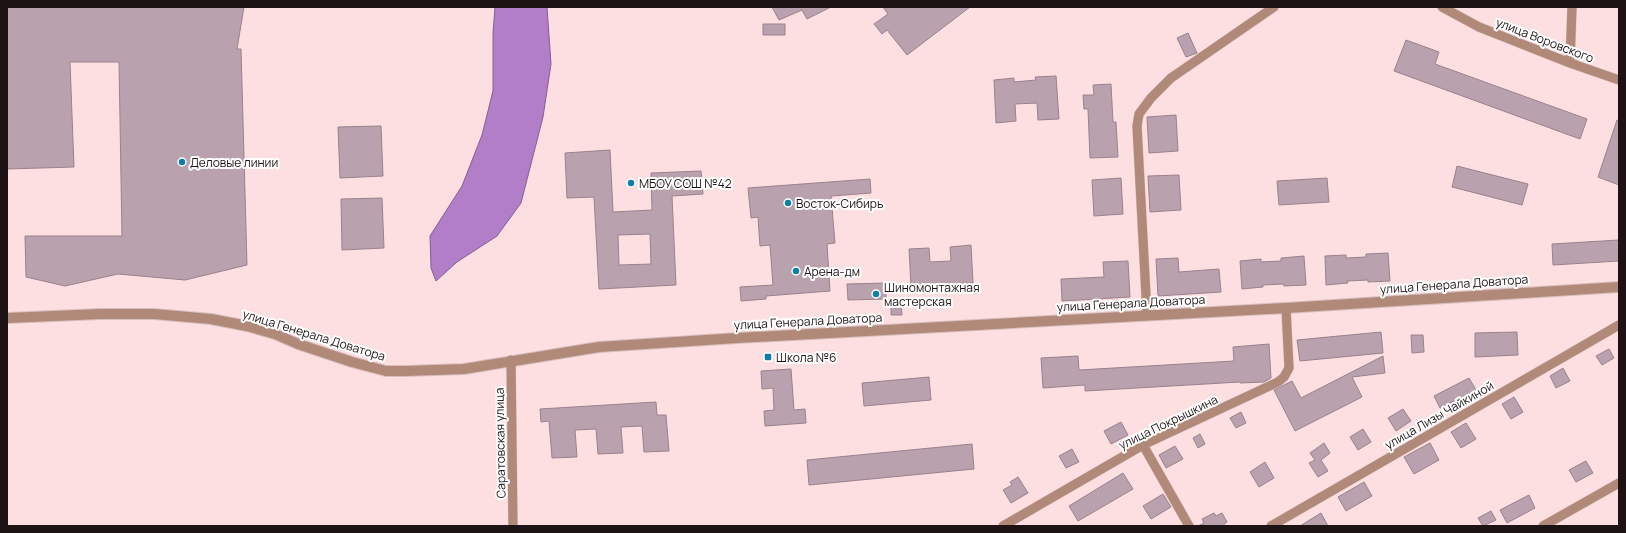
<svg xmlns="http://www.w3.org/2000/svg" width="1626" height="533" font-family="Manrope,sans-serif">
  <rect width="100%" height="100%" fill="#fddfe1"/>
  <path fill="#b27ec8" stroke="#865e92" d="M 495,7 L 547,7 L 551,64 L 543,117 L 521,203 L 497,236 L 457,262 L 436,281 L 431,268 L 430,236 L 462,186 L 482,135 L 493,91 L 493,33 Z"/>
  <path fill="#baa1ae" stroke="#99818e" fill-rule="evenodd" d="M 7,7 L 244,7 L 237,49 L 241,49 L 247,265 L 185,280 L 118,274 L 65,286 L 26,277 L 25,236 L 122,236 L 119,62 L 70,62 L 74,167 L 7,169 Z
    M 772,7 L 831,7 L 807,19 L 802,10 L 779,20 Z
    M 883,7 L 970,7 L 907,55 L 887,30 L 882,34 L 874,24 L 888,14 Z
    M 763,24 L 785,24 L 785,35 L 763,35 Z
    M 1188,33 L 1197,53 L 1186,57 L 1177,38 Z
    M 1406,40 L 1439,52 L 1435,64 L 1587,119 L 1580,139 L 1394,71 Z
    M 1056,76 L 1059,119 L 1038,120 L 1037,103 L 1015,104 L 1016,121 L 996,123 L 994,80 L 1014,78 L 1014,82 L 1036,80 L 1035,77 Z
    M 1111,84 L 1113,122 L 1116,122 L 1118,157 L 1090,158 L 1088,109 L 1084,109 L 1083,95 L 1094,95 L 1093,85 Z
    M 1176,115 L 1178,151 L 1149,153 L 1147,117 Z
    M 1617,120 L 1619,121 L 1619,185 L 1598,177 Z
    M 381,126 L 383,176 L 340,178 L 338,127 Z
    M 610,150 L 613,212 L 652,210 L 651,173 L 701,171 L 703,194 L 672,196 L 676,285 L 599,289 L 594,197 L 567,198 L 565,153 ZM 650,234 L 651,264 L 619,265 L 618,235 Z
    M 1457,166 L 1528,184 L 1522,205 L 1452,187 Z
    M 1179,175 L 1181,210 L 1150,212 L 1148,176 Z
    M 1121,178 L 1123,214 L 1094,216 L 1092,180 Z
    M 1327,178 L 1329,202 L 1279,205 L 1277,181 Z
    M 870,179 L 871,193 L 831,196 L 835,243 L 827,244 L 830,291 L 766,296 L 766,299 L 741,301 L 740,287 L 773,285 L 770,245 L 760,246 L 758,217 L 751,218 L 748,188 Z
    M 382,198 L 384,248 L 342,250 L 341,199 Z
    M 1619,240 L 1619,261 L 1553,265 L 1552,244 Z
    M 971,245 L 973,283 L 911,286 L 909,249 L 929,248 L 930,262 L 951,261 L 950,247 Z
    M 1388,253 L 1390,281 L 1368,282 L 1368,280 L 1347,281 L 1348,283 L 1326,285 L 1325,256 L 1346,255 L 1346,258 L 1366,257 L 1366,254 Z
    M 1304,256 L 1306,285 L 1284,286 L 1283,284 L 1263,285 L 1263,287 L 1242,289 L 1240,261 L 1261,259 L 1261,262 L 1281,261 L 1281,258 Z
    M 1178,258 L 1179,272 L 1219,269 L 1221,292 L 1158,296 L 1156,259 Z
    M 1128,261 L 1130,297 L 1062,301 L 1061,279 L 1104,277 L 1103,262 Z
    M 886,283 L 886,299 L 848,300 L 847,284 Z
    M 891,305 L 901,305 L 902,315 L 891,315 Z
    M 1381,332 L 1383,353 L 1300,361 L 1297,340 Z
    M 1517,332 L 1518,355 L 1475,357 L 1475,333 Z
    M 1411,335 L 1423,335 L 1424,352 L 1412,353 Z
    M 1269,344 L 1271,378 L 1264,382 L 1240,383 L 1240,382 L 1085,391 L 1085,385 L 1043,388 L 1041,358 L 1078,356 L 1079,370 L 1234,361 L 1233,347 Z
    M 1609,349 L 1614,358 L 1602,365 L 1596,356 Z
    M 1383,356 L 1385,373 L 1352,377 L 1362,397 L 1295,431 L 1274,390 L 1292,381 L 1301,398 Z
    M 1563,368 L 1570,381 L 1556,388 L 1550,376 Z
    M 791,369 L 794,410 L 805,409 L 806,423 L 765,426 L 764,411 L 774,410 L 773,388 L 762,389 L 761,371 Z
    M 929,377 L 931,400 L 864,406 L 862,383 Z
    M 1469,378 L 1476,390 L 1440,408 L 1434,396 Z
    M 1514,397 L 1523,412 L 1511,419 L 1502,404 Z
    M 656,402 L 657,415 L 666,415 L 669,451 L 644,452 L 642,426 L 621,427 L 623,453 L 598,454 L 596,429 L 575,430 L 577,457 L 552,458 L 549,421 L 541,422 L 540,409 Z
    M 1403,409 L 1411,421 L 1396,431 L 1388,418 Z
    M 1241,412 L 1246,423 L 1236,428 L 1230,418 Z
    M 1121,422 L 1128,435 L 1111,444 L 1104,431 Z
    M 1466,423 L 1476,439 L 1461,448 L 1451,432 Z
    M 1363,429 L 1371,442 L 1358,450 L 1350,437 Z
    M 1200,434 L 1205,444 L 1198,448 L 1193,438 Z
    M 1324,443 L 1330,453 L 1321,460 L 1328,471 L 1318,477 L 1309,463 L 1315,460 L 1310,453 Z
    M 1430,443 L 1439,460 L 1414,474 L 1404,457 Z
    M 972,444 L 974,469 L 809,485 L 807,460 Z
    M 1175,446 L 1183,459 L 1166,468 L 1159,455 Z
    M 1072,449 L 1079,462 L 1066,468 L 1059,456 Z
    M 1586,461 L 1593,473 L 1576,482 L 1569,470 Z
    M 1265,462 L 1274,478 L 1259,487 L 1250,472 Z
    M 1123,473 L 1133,489 L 1078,521 L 1069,506 Z
    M 1018,477 L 1028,493 L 1011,503 L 1003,490 L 1012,485 L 1010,482 Z
    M 1364,482 L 1372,496 L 1346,511 L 1338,497 Z
    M 1163,494 L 1171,507 L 1151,519 L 1143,506 Z
    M 1529,495 L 1535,508 L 1507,523 L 1500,510 Z
    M 1491,511 L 1496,520 L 1483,526 L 1478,518 Z
    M 1214,513 L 1216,516 L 1222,513 L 1227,522 L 1222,526 L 1198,526 L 1204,523 L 1202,519 Z
    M 1321,513 L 1328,526 L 1300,526 Z"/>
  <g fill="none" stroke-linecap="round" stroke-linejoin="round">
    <defs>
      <path id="minor" d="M 1442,7 L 1479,27 L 1570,63 L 1619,80
        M 1570,63 L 1572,7
        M 1147,315 L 1137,126 L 1139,114 L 1151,98 L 1171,78 L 1274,7
        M 511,360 L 513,526
        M 1143,445 L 1189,526
        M 1003,526 L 1143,445 L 1278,382 L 1284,377 L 1289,368 L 1286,308
        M 1271,526 L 1619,325
        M 1543,526 L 1619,483"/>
      <path id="tertiary" d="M 7,318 L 100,314 L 154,314 L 211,319 L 247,326 L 275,334 L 298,344 L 352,362 L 386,371 L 406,371 L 464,369 L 599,347 L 737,338 L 1286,308 L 1619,287"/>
    </defs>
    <use href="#minor" stroke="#d9bec0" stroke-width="10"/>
    <use href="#tertiary" stroke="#d9bec0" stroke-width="12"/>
    <use href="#minor" stroke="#b18979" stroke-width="9"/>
    <use href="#tertiary" stroke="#b18979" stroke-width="10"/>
  </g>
  <g fill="#0c7fa7" stroke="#fff" stroke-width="1.5">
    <circle cx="182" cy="162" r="4"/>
    <circle cx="631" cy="183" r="4"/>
    <circle cx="788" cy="203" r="4"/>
    <circle cx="796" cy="271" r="4"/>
    <circle cx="876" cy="294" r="4"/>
    <rect x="764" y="353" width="8" height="8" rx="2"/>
  </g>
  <g text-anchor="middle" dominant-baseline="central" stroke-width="4" stroke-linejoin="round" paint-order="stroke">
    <g font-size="12" fill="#1e1314" stroke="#fff">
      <text transform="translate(1545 40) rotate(21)">улица Воровского</text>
      <text transform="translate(1454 284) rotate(-4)">улица Генерала Доватора</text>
      <text transform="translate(1131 303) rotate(-3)">улица Генерала Доватора</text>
      <text transform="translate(808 321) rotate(-3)">улица Генерала Доватора</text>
      <text transform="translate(314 335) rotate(17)">улица Генерала Доватора</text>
      <text transform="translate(1439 415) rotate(-30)">улица Лизы Чайкиной</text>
      <text transform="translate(1168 422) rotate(-26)">улица Покрышкина</text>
      <text transform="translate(500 443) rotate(-91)">Саратовская улица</text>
    </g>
    <g font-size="12" fill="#1e1314" stroke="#fff" text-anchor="start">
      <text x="190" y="162">Деловые линии</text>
      <text x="639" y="183">МБОУ СОШ №42</text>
      <text x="796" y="203">Восток-Сибирь</text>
      <text x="804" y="271">Арена-дм</text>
      <text x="884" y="287">Шиномонтажная<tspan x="884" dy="14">мастерская</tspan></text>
      <text x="776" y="357">Школа №6</text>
    </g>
  </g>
  <rect width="1626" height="533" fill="none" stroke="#1e1314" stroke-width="16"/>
</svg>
